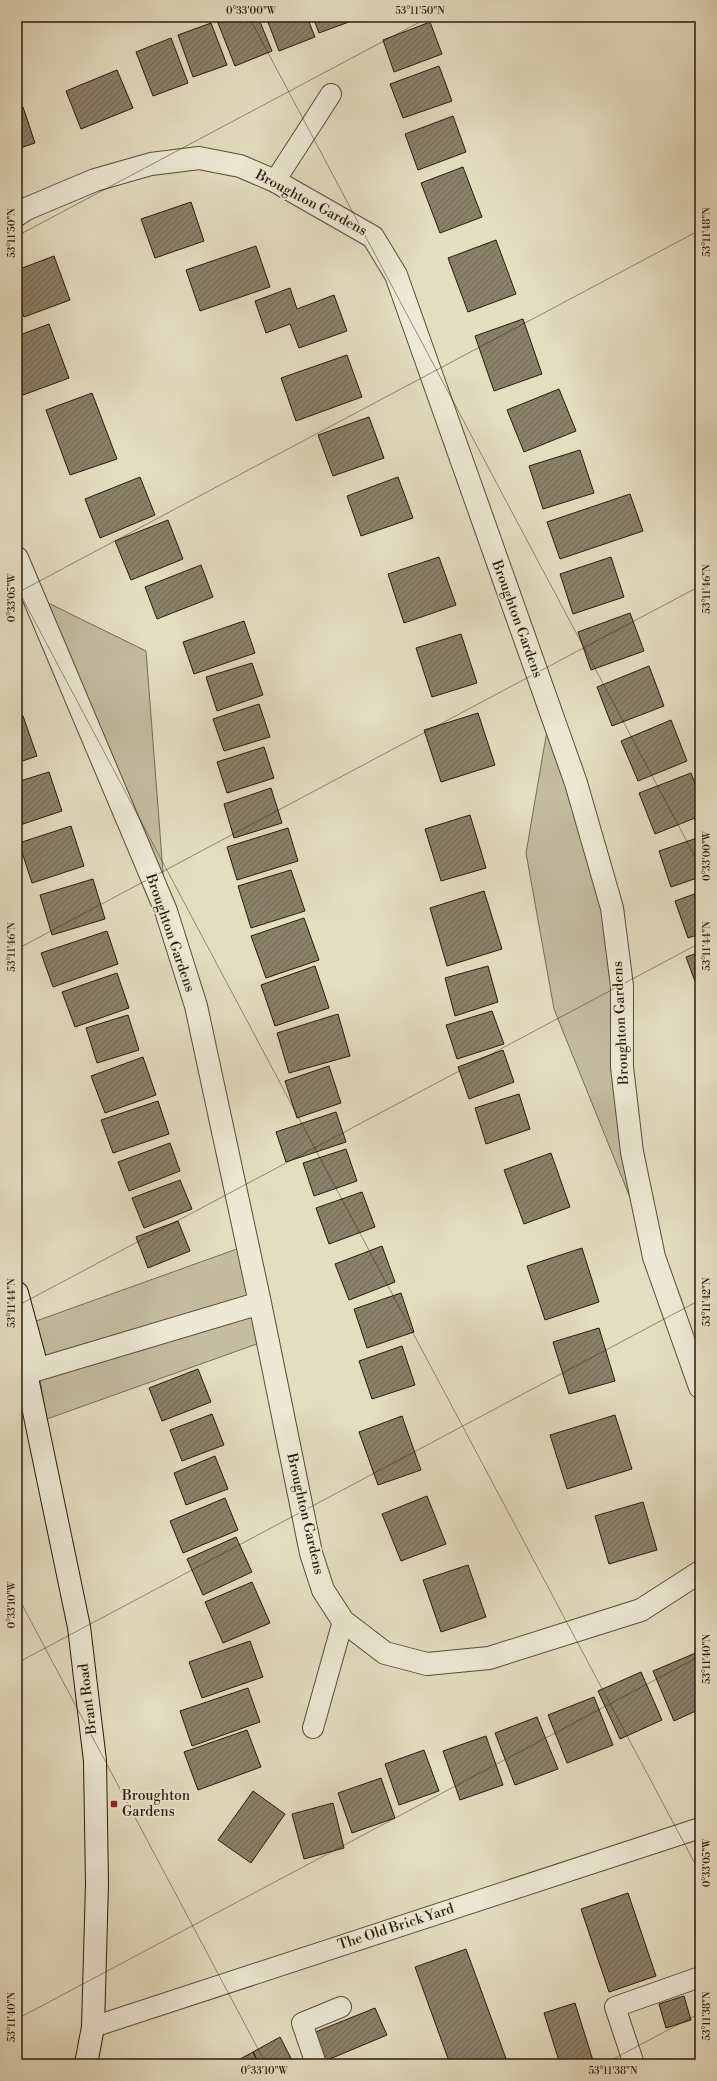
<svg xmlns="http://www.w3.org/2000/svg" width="717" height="2081" font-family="'Libre Bodoni',serif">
  <defs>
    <pattern id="building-hatch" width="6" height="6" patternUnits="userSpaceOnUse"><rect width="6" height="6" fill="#8b8069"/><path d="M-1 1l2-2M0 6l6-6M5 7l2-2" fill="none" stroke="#726855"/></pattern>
  </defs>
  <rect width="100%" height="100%" fill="#e5ddc0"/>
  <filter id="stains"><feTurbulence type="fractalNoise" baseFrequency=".005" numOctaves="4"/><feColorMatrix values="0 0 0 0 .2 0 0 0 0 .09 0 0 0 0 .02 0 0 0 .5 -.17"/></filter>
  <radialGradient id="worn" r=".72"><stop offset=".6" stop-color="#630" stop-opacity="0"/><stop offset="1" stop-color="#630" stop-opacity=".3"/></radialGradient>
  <path fill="#c5bca1" stroke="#786c56" d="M 32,595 L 146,651 L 166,911 Z
    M 550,713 L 612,908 L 654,1257 L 554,1009 L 526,853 Z
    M 248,1245 L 268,1340 L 47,1419 L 38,1369 L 25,1325 Z"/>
  <path fill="url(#building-hatch)" stroke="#2a1b0a" d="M 219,17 L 258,17 L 272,51 L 235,66 L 216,18 Z
    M 266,17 L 307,17 L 315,37 L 279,51 Z
    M 313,17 L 357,17 L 357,19 L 319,33 Z
    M 430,22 L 442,54 L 394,72 L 383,40 Z
    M 211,23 L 227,65 L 193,77 L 178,35 Z
    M 171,38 L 188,83 L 153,96 L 136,52 Z
    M 439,66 L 452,101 L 403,118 L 390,84 Z
    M 117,70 L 133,108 L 81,129 L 66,91 Z
    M 23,107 L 35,143 L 17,149 L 17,109 Z
    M 453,116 L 466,152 L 418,170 L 405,134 Z
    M 463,167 L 482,217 L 440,233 L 421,183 Z
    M 191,202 L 204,241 L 155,258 L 141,219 Z
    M 496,240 L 516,294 L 468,312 L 448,258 Z
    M 256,246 L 270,287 L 200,311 L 186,270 Z
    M 54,256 L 70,300 L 24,317 L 17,297 L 17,270 Z
    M 290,288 L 297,309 L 334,295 L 347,331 L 299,348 L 290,324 L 266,333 L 255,301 Z
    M 523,319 L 542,374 L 494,391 L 475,336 Z
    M 49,324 L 69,378 L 23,395 L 17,379 L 17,336 Z
    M 347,355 L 362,397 L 296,421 L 281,378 Z
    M 559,389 L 576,431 L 524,452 L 507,410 Z
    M 92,393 L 117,459 L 70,475 L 46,410 Z
    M 369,417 L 384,458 L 333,476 L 318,435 Z
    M 580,450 L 594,493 L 543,509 L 529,466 Z
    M 140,477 L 155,515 L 100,538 L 85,499 Z
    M 398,477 L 413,518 L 361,536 L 347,496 Z
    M 630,494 L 643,531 L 560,559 L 547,522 Z
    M 168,520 L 183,559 L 131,580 L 115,541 Z
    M 439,557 L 456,605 L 404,623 L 388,574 Z
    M 611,557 L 624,597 L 573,614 L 560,574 Z
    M 201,565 L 213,597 L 157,619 L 145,587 Z
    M 630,613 L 644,651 L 591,670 L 578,632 Z
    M 244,621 L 255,653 L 194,674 L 183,642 Z
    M 461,634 L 477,683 L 432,697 L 416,648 Z
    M 252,663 L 263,695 L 217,711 L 206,677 Z
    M 649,666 L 664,706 L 612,726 L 597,687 Z
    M 259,704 L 270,737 L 224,751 L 213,719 Z
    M 478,713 L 495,765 L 441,782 L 424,730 Z
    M 23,716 L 37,756 L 17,763 L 17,718 Z
    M 671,720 L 687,761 L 638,781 L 621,741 Z
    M 264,747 L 274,778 L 227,793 L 217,762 Z
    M 49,772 L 62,811 L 17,826 L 17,782 Z
    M 691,773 L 700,797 L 700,816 L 655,834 L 639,793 Z
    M 271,788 L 282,823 L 234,838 L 224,804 Z
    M 470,815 L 486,868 L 441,881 L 425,829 Z
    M 71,826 L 84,866 L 32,883 L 19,843 Z
    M 288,828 L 298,861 L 237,880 L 227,847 Z
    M 700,837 L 700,877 L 671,887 L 659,851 Z
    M 291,870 L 305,911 L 251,928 L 238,886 Z
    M 93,879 L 105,919 L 52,935 L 40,895 Z
    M 484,891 L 502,949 L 447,966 L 430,908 Z
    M 700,892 L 700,934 L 688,938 L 675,901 Z
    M 304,918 L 319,960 L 266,978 L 251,936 Z
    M 107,931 L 118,964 L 53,987 L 41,953 Z
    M 700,952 L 700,995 L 686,957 Z
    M 315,966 L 329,1008 L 275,1026 L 261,985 Z
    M 488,966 L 498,1002 L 455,1016 L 445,978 Z
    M 117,973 L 129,1008 L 75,1027 L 62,992 Z
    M 492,1011 L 504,1044 L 457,1059 L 446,1025 Z
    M 700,1011 L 700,1026 L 695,1013 Z
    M 338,1014 L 350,1056 L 289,1073 L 277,1033 Z
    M 128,1015 L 139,1050 L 97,1063 L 86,1028 Z
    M 503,1050 L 514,1082 L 469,1099 L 458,1067 Z
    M 143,1057 L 156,1095 L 105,1113 L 91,1076 Z
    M 329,1066 L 341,1103 L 297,1118 L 285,1081 Z
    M 519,1094 L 530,1129 L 486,1144 L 475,1108 Z
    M 158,1101 L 169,1134 L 113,1153 L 101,1120 Z
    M 336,1112 L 346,1142 L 286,1162 L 276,1132 Z
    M 170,1143 L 180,1171 L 129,1191 L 118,1162 Z
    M 346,1149 L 357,1181 L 314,1196 L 303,1163 Z
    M 551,1153 L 570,1207 L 524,1224 L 504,1170 Z
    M 180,1180 L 192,1209 L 144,1228 L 132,1198 Z
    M 362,1192 L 375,1227 L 329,1244 L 316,1208 Z
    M 700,1211 L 700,1225 L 695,1213 Z
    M 178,1221 L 190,1251 L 148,1268 L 136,1237 Z
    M 382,1246 L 395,1282 L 349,1300 L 335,1264 Z
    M 582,1248 L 599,1302 L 545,1320 L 527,1266 Z
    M 401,1293 L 414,1332 L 367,1348 L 354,1309 Z
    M 599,1328 L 615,1381 L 569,1394 L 553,1342 Z
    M 402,1346 L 415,1385 L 372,1399 L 359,1361 Z
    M 198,1369 L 211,1402 L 162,1421 L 149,1388 Z
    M 212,1414 L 224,1445 L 182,1461 L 170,1430 Z
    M 615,1415 L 632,1469 L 567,1489 L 550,1435 Z
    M 402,1416 L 421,1470 L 378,1485 L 359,1432 Z
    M 215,1456 L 228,1489 L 186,1505 L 174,1473 Z
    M 427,1496 L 446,1544 L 401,1561 L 382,1514 Z
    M 225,1498 L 238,1530 L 183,1553 L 170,1521 Z
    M 643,1502 L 657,1550 L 609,1564 L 595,1516 Z
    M 236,1537 L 252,1572 L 203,1595 L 187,1559 Z
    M 468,1565 L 486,1617 L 441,1632 L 423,1580 Z
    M 252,1582 L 270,1623 L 223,1643 L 205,1602 Z
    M 250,1641 L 263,1677 L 202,1698 L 189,1662 Z
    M 698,1652 L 700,1656 L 700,1709 L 674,1721 L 653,1671 Z
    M 641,1672 L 662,1720 L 620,1739 L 598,1691 Z
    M 248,1688 L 260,1722 L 192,1746 L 180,1711 Z
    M 594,1697 L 613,1745 L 567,1763 L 548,1715 Z
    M 537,1717 L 558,1769 L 515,1785 L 495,1733 Z
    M 247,1730 L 261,1767 L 198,1790 L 184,1752 Z
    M 486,1736 L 503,1785 L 460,1800 L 443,1751 Z
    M 424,1750 L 439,1791 L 399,1805 L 385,1764 Z
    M 381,1778 L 395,1818 L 352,1833 L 338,1793 Z
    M 253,1791 L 285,1814 L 251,1863 L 218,1840 Z
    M 333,1803 L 344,1848 L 304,1859 L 292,1814 Z
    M 628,1893 L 656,1976 L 609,1992 L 581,1909 Z
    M 466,1949 L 508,2064 L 450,2064 L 415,1967 Z
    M 684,1996 L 691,2020 L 666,2028 L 659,2004 Z
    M 575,2003 L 594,2064 L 560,2064 L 544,2013 Z
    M 375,2008 L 387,2035 L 325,2061 L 313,2033 Z
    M 280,2037 L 294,2064 L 259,2064 L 253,2052 Z
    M 253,2052 L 259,2064 L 231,2064 Z"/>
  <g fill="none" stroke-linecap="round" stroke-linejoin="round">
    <defs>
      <path id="lane" d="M 275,181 L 331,94
        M 313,1728 L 343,1621
        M 93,2027 L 700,1828
        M 316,2064 L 302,2023 L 341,2007
        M 634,2064 L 615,2007 L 700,1977"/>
      <path id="street" d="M 17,215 L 26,209 L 95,180 L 151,164 L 199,158 L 240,166 L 275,181 L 373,237 L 396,275 L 576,783 L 612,908 L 622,986 L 622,1067 L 632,1152 L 654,1257 L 700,1387
        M 17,558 L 166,911 L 196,1006 L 260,1303 L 311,1553 L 323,1590 L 343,1621 L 385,1653 L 427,1664 L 489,1658 L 641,1610 L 700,1572
        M 26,1373 L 260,1303"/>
      <path id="secondary" d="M 17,1293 L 34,1356
        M 17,1339 L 26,1373 L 79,1627 L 95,1761 L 97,1884 L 93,2027 L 86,2064"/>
    </defs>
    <use href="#lane" stroke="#594c38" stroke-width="22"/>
    <use href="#street" stroke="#594c38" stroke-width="24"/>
    <use href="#secondary" stroke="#2a1b0a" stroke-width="24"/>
    <use href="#lane" stroke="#eee9d6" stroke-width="20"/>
    <use href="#street" stroke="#eee9d6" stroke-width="22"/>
    <use href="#secondary" stroke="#eee9d6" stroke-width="22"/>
  </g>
  <path fill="none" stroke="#2a1b0a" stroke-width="1" stroke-opacity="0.45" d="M 249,17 L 700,866M 17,236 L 429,17M 17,588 L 700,1873M 17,593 L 700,230M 17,949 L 700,586M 17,1306 L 700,943M 17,1595 L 266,2064M 17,1663 L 700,1300M 17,2019 L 700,1656M 604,2064 L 700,2013"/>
  <rect fill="#8f2418" stroke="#eee9d6" stroke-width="1.5" x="110" y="1800" width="8" height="8" rx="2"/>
  <g text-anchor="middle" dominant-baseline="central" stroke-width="3.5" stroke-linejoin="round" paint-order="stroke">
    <g font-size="14" fill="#2a1b0a" stroke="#eee9d6">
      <text transform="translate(311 203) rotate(28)">Broughton Gardens</text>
      <text transform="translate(517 619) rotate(70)">Broughton Gardens</text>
      <text transform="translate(170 933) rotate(71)">Broughton Gardens</text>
      <text transform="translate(621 1023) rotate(-93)">Broughton Gardens</text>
      <text transform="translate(305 1514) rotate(77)">Broughton Gardens</text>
      <text transform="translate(88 1699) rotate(-97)">Brant Road</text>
      <text transform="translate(396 1927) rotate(-18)">The Old Brick Yard</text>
    </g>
    <g font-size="14" fill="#2a1b0a" stroke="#eee9d6" text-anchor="start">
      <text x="122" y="1796">Broughton<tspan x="122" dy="16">Gardens</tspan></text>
    </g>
  </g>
  <rect width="717" height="2081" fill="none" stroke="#e5ddc0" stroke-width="44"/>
  <rect x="22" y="22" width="673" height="2037" fill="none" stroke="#2a1b0a" stroke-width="1.5"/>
  <g font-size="10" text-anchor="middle" fill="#2a1b0a">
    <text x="251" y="14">0°33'00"W</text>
    <text x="420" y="14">53°11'50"N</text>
    <text transform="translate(706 232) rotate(-90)" y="4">53°11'48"N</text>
    <text transform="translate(11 233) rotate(-90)" y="4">53°11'50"N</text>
    <text transform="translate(706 589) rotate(-90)" y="4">53°11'46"N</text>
    <text transform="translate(11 598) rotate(-90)" y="4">0°33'05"W</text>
    <text transform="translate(706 856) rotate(-90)" y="4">0°33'00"W</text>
    <text transform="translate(706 946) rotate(-90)" y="4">53°11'44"N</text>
    <text transform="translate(11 947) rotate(-90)" y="4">53°11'46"N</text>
    <text transform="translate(706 1302) rotate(-90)" y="4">53°11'42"N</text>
    <text transform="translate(11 1303) rotate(-90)" y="4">53°11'44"N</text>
    <text transform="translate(11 1605) rotate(-90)" y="4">0°33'10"W</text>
    <text transform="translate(706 1659) rotate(-90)" y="4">53°11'40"N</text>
    <text transform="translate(706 1863) rotate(-90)" y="4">0°33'05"W</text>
    <text transform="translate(706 2016) rotate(-90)" y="4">53°11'38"N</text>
    <text transform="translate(11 2017) rotate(-90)" y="4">53°11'40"N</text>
    <text x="264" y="2074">0°33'10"W</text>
    <text x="613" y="2074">53°11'38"N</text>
  </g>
  <rect width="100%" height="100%" filter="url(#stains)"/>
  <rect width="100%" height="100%" fill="url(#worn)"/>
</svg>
